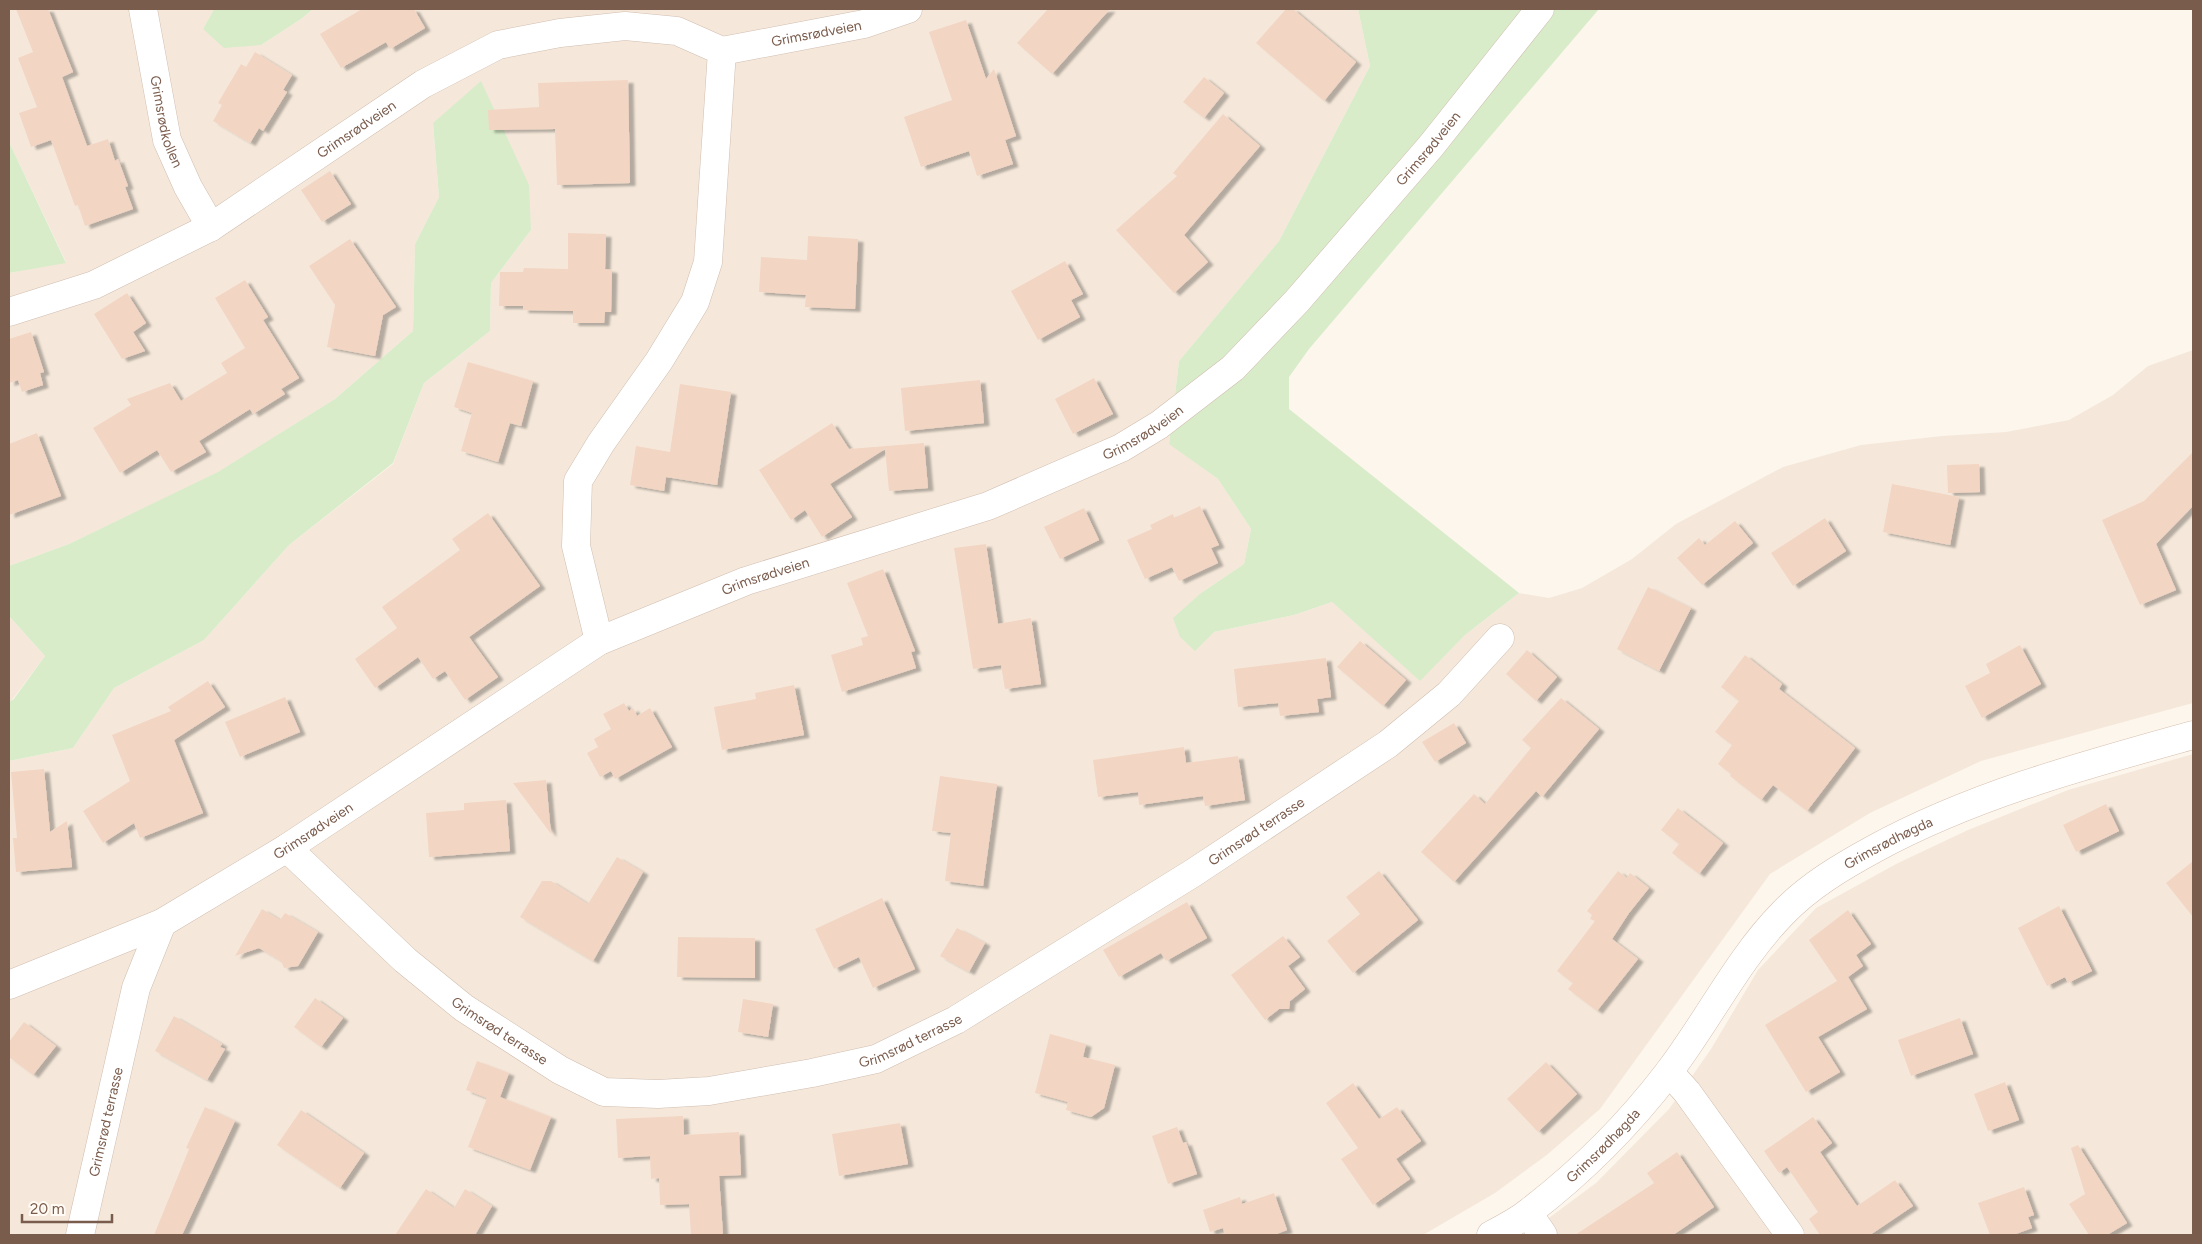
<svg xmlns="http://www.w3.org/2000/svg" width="2202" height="1244" font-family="Figtree,sans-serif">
  <defs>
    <filter id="shadow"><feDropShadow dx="5.5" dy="3" stdDeviation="1" flood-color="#0004"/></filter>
  </defs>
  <rect width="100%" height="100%" fill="#fdf6ec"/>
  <path fill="#f5e8da" d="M 9,9 L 214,9 L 203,29 L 261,45 L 301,19 L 313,9 L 1358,9 L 1370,66 L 1279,241 L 1179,361 L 1169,443 L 1218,479 L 1251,529 L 1244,564 L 1201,593 L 1214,632 L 1294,615 L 1332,602 L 1420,680 L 1465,635 L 1519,593 L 1549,598 L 1582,588 L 1632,559 L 1676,524 L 1783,467 L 1861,445 L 1942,436 L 2006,432 L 2069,420 L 2113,395 L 2148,366 L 2193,350 L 2193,703 L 1981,761 L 1870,813 L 1770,874 L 1600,1109 L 1548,1154 L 1495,1193 L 1423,1235 L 9,1235 L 9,761 L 73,748 L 114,688 L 204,640 L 289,545 L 393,464 L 424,383 L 490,331 L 491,283 L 531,230 L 433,123 L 439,197 L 415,244 L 413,331 L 335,399 L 218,473 L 69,544 L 9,566 L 9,273 L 66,262 L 9,142 Z
    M 9,616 L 45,656 L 12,700 L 9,701 Z
    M 2193,754 L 2193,1235 L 1526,1235 L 1596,1183 L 1669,1109 L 1711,1049 L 1758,970 L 1816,908 L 1898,863 L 1968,830 L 2068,790 Z"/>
  <path fill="#d8ecc9" d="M 214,9 L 313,9 L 301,19 L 261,45 L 224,48 L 203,29 Z
    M 1358,9 L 1599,9 L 1309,349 L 1289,377 L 1289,409 L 1519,593 L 1465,635 L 1420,681 L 1332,602 L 1294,615 L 1214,632 L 1195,651 L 1180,637 L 1173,618 L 1201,593 L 1244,564 L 1251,529 L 1218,479 L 1169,444 L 1179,361 L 1279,241 L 1370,66 Z
    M 481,81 L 529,185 L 531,230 L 491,283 L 490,331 L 424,383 L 393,463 L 289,545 L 204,640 L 114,688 L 73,748 L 9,761 L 9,701 L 13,700 L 45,656 L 9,616 L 9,566 L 69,544 L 218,472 L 335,399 L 413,331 L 415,244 L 439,197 L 433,123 Z
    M 9,142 L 66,263 L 9,273 Z"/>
  <path fill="#f3d5c3" filter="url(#shadow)" d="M 16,9 L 48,9 L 73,72 L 62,77 L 87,146 L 108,139 L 115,161 L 118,159 L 128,186 L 125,187 L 133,209 L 85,226 L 78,205 L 75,206 L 51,140 L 31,147 L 19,113 L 37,107 L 18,58 L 33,52 Z
    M 362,9 L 414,9 L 425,28 L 390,49 L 386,42 L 341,68 L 320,34 Z
    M 1048,9 L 1110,9 L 1052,74 L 1017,43 Z
    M 1286,9 L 1293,9 L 1356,62 L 1324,101 L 1256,43 Z
    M 966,20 L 986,79 L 994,69 L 1016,136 L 1005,140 L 1013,164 L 977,176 L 969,151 L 921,167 L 904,117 L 952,100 L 929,32 Z
    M 255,52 L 292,75 L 283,90 L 287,92 L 263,131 L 259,128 L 250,143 L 213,121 L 222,105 L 218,103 L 241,64 L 246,67 Z
    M 1204,77 L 1224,93 L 1204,118 L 1183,102 Z
    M 628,80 L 630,183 L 557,185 L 555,129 L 489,130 L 488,110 L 539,107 L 538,83 Z
    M 1223,114 L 1260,146 L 1184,235 L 1208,262 L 1174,293 L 1116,230 L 1177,176 L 1173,173 Z
    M 330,171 L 351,204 L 322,222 L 301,190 Z
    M 568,233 L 606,234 L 605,269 L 612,270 L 611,312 L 605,312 L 604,323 L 573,323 L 573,311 L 523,310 L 523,306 L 499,306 L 500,272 L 523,272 L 524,268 L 568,269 Z
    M 808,236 L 858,239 L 855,309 L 805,307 L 806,295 L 759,292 L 761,257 L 807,260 Z
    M 350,239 L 396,307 L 383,315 L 375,356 L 327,347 L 335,305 L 309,266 Z
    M 1065,261 L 1083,294 L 1071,300 L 1080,317 L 1038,340 L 1011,291 Z
    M 245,280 L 268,317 L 263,320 L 299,378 L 281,389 L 285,394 L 253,414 L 250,409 L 199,441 L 206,452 L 171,472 L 157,450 L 120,473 L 93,428 L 131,405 L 127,399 L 170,383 L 181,401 L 227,373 L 221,363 L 245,348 L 215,298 Z
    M 127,293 L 146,323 L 133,332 L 145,351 L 122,359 L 94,314 Z
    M 31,332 L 44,372 L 40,373 L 43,385 L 22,392 L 18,380 L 9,383 L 9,339 Z
    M 468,362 L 533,381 L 521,426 L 510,423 L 498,462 L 461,451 L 472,413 L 454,407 Z
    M 1094,378 L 1113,414 L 1073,434 L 1055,399 Z
    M 980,380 L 984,423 L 905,431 L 901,388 Z
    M 680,384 L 731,392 L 717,485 L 666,477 L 664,491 L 630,485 L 636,446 L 670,452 Z
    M 832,423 L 849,449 L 924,443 L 928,488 L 889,491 L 885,449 L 830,484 L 852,517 L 822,537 L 805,510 L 791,520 L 759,470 Z
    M 37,433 L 61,496 L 9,515 L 9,444 Z
    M 2193,452 L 2193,506 L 2156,544 L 2176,590 L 2140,605 L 2102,520 L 2144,501 Z
    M 1979,464 L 1980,492 L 1948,493 L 1947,465 Z
    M 1892,484 L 1959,497 L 1950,545 L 1883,532 Z
    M 1200,506 L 1219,545 L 1211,548 L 1218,563 L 1179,581 L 1172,567 L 1145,579 L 1127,540 L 1152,529 L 1150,525 L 1173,514 L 1174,518 Z
    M 1084,508 L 1099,540 L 1060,559 L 1044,527 Z
    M 488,513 L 540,586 L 469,637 L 498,677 L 465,700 L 445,671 L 433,679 L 418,657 L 375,688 L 355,659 L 397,628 L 382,607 L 460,550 L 452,539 Z
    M 1825,518 L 1846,551 L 1793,586 L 1771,553 Z
    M 1735,521 L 1753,543 L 1702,585 L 1677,558 L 1699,538 L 1705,545 Z
    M 986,544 L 998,624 L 1031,618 L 1041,684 L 1005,689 L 1001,665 L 973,669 L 954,548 Z
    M 883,569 L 915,651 L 911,652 L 916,668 L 842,692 L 831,655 L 863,645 L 861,638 L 868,636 L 847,583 Z
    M 1648,587 L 1691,608 L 1659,671 L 1617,649 Z
    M 1360,641 L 1406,680 L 1383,706 L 1337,667 Z
    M 2020,645 L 2041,684 L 1982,718 L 1965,686 L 1990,673 L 1986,664 Z
    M 1527,650 L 1557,677 L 1536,701 L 1506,674 Z
    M 1745,655 L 1782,684 L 1779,689 L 1855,748 L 1807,811 L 1773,785 L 1761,800 L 1730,776 L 1731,774 L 1718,764 L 1732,745 L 1715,732 L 1739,701 L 1721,687 Z
    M 1326,658 L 1331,697 L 1317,699 L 1319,712 L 1280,716 L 1278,703 L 1238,707 L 1234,669 Z
    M 208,681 L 225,707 L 174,740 L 203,813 L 140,838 L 134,823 L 103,843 L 83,811 L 130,781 L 112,735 L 171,711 L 168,707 Z
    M 794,685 L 804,735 L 722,750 L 714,707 L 756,699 L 755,693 Z
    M 285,697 L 300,732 L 240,757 L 225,722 Z
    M 1561,698 L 1599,729 L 1542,797 L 1536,791 L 1454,882 L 1421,852 L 1474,794 L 1485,804 L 1531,748 L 1522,740 Z
    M 624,703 L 629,711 L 633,708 L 637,716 L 650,708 L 672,747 L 615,779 L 611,771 L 600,777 L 587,753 L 598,747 L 594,739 L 611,729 L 603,714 Z
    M 1454,723 L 1466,743 L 1435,762 L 1422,742 Z
    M 1184,747 L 1186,763 L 1238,756 L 1245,800 L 1205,806 L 1203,796 L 1139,805 L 1138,792 L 1098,797 L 1093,760 Z
    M 44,769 L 50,832 L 67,821 L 72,867 L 16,872 L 13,838 L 17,838 L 11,772 Z
    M 940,776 L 997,784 L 983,886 L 945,881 L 951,833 L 932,831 Z
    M 546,780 L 551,834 L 513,783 Z
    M 506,800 L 510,851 L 429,857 L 426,813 L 464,810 L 464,803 Z
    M 2106,804 L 2119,831 L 2076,852 L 2063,825 Z
    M 1678,808 L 1723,843 L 1699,874 L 1672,853 L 1679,844 L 1661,830 Z
    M 617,857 L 643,872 L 593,961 L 520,917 L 542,881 L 551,881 L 588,904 Z
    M 2193,861 L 2193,917 L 2166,883 Z
    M 1379,871 L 1418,920 L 1353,973 L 1327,941 L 1360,914 L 1346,897 Z
    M 1618,871 L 1627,878 L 1630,873 L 1649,888 L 1629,913 L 1612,939 L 1638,959 L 1597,1011 L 1568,989 L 1573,983 L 1557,971 L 1595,921 L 1590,919 L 1592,915 L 1587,911 Z
    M 882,898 L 915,969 L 873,988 L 859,957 L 834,969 L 815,929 Z
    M 1187,902 L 1207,938 L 1166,961 L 1161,953 L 1119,977 L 1103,950 Z
    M 2059,906 L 2092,971 L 2068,983 L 2065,977 L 2047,986 L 2018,928 Z
    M 262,909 L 280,920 L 285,913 L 318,932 L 298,966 L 284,968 L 281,961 L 259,948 L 235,956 Z
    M 1848,910 L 1871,944 L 1856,955 L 1863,966 L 1848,977 L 1867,1009 L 1818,1037 L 1840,1072 L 1806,1092 L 1765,1025 L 1837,981 L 1809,940 Z
    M 957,928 L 985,943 L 969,972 L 940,956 Z
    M 1283,936 L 1300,957 L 1288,966 L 1305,989 L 1290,1001 L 1289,1009 L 1279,1009 L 1265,1020 L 1231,975 Z
    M 678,937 L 755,938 L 755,978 L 677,977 Z
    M 315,998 L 343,1018 L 321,1047 L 294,1027 Z
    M 743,999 L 773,1004 L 768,1037 L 738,1032 Z
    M 174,1016 L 222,1044 L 220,1047 L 225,1049 L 207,1080 L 155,1051 Z
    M 1960,1018 L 1973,1054 L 1911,1076 L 1898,1040 Z
    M 24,1022 L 56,1046 L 33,1075 L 9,1057 L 9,1042 Z
    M 1050,1034 L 1086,1044 L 1083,1057 L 1115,1065 L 1104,1108 L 1091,1117 L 1066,1110 L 1068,1102 L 1035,1093 Z
    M 477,1061 L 509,1073 L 500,1097 L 551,1117 L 530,1170 L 468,1147 L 487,1098 L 466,1090 Z
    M 1546,1062 L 1577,1094 L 1538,1132 L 1507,1099 Z
    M 2005,1082 L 2019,1120 L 1988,1131 L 1974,1094 Z
    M 1353,1083 L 1379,1119 L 1397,1107 L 1421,1141 L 1396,1159 L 1410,1179 L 1373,1205 L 1341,1159 L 1358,1148 L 1326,1103 Z
    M 205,1107 L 235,1121 L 182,1235 L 154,1235 L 189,1149 L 186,1148 Z
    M 301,1110 L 364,1153 L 340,1188 L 277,1145 Z
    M 683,1116 L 684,1135 L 739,1132 L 741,1175 L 719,1176 L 723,1235 L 691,1235 L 689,1204 L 660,1205 L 659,1178 L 651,1179 L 650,1156 L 618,1158 L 616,1119 Z
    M 1813,1117 L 1832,1143 L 1820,1152 L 1857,1206 L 1895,1180 L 1913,1206 L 1870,1235 L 1820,1235 L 1809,1219 L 1818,1212 L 1787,1167 L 1779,1173 L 1764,1151 Z
    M 900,1123 L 908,1164 L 839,1176 L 832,1134 Z
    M 1177,1127 L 1183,1143 L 1186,1142 L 1197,1174 L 1168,1184 L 1152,1136 Z
    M 2078,1145 L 2127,1223 L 2107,1235 L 2089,1235 L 2069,1204 L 2085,1194 L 2071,1148 Z
    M 1677,1152 L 1714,1207 L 1673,1235 L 1575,1235 L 1654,1183 L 1647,1173 Z
    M 2024,1187 L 2034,1215 L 2028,1217 L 2032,1228 L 2013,1235 L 1990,1235 L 1978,1203 Z
    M 426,1189 L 454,1208 L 465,1189 L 492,1206 L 475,1235 L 395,1235 Z
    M 1274,1193 L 1287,1230 L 1274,1235 L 1225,1235 L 1223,1228 L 1210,1232 L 1203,1210 L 1240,1197 L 1242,1204 Z"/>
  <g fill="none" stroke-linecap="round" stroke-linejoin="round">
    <defs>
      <g id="street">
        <path id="s1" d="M 143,9 L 167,140 L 188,187 L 211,227"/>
        <path id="s2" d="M 722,51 L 864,24 L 908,9"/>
        <path id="s3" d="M 9,312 L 94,285 L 211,227 L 423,84 L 498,45 L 560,33 L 625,26 L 677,31 L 722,51 L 708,262 L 695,302 L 659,361 L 601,443 L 578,481 L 576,546 L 599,641"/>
        <path id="s4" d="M 287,848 L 405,960 L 464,1008 L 560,1070 L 604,1092 L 658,1094 L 709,1091 L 812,1073 L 876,1059 L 956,1020 L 1193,873 L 1388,744 L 1449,694 L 1500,638"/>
        <path id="s5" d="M 9,985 L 162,923 L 287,848 L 599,641 L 746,581 L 988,506 L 1121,448 L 1159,425 L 1233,368 L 1297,301 L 1431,146 L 1540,9"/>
        <path d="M 1669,1072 L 1687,1092 L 1790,1235"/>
        <path d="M 1528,1213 L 1543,1235"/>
        <path id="s6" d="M 80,1235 L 136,988 L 162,923"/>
      </g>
      <g id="secondary">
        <path id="s7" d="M 1491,1235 C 1504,1228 1518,1221 1529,1212 C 1581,1172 1629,1124 1668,1073 C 1708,1021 1737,960 1783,913 C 1809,886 1841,867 1874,849 C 1973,795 2085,765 2193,735"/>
      </g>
    </defs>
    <use href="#street" stroke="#d1beb0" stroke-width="29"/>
    <use href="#secondary" stroke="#d6c0b0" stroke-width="29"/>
    <use href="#street" stroke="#fff" stroke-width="28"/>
    <use href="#secondary" stroke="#fff" stroke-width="28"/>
  </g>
  <g text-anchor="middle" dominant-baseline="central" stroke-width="4.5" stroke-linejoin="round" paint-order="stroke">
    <g font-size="14" fill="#7a5c4d" stroke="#fffaf3">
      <text stroke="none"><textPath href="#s2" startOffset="96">Grimsrødveien</textPath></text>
      <text stroke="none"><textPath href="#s1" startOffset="115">Grimsrødkollen</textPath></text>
      <text stroke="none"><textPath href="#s3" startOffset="395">Grimsrødveien</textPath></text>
      <text stroke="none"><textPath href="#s5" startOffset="1674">Grimsrødveien</textPath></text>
      <text stroke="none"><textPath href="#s5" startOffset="1269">Grimsrødveien</textPath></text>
      <text stroke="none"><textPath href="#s5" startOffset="864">Grimsrødveien</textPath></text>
      <text stroke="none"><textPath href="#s5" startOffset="342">Grimsrødveien</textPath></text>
      <text stroke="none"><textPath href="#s4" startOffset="1121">Grimsrød terrasse</textPath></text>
      <text stroke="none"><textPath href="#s7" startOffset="566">Grimsrødhøgda</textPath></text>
      <text stroke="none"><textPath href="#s4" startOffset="281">Grimsrød terrasse</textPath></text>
      <text stroke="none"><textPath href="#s4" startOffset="716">Grimsrød terrasse</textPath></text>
      <text stroke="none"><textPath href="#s6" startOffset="116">Grimsrød terrasse</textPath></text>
      <text stroke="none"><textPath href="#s7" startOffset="144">Grimsrødhøgda</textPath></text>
    </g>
  </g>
  <rect width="2202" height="1244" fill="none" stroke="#7a5c4d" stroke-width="20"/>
  <path d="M22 1214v8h90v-8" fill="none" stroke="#7a5c4d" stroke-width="2.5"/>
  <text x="30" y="1214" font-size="15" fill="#7a5c4d" stroke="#fffaf3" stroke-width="4" paint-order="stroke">20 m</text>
</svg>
